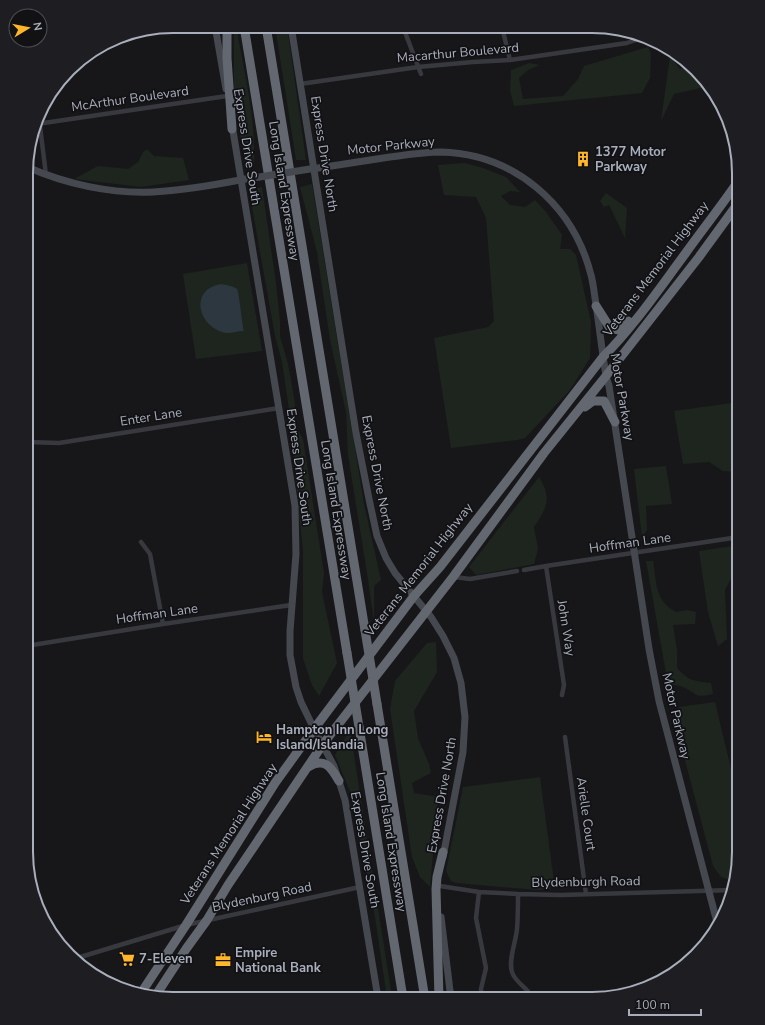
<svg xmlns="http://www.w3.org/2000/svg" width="765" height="1025" font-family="'Nunito Sans',sans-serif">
  <rect width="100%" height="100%" fill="#17171a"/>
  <path fill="#1d251e" d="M 234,26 L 236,26 C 244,71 256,118 254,164 L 246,170 L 234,100 Z
    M 275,26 L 287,26 L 306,160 L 296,160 Z
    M 648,47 L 651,53 L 650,78 L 642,93 L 514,106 L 510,90 L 511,70 L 529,63 L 540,65 L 528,70 L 519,78 L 523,99 L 563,96 L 578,79 L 584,66 Z
    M 670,56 L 680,69 L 688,67 L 705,87 L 674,94 L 661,121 Z
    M 147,149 L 154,156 L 183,158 L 189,180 L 141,187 L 74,179 L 98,166 L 128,169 L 138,162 L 143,152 Z
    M 465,163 L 483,168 L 506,177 L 520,192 L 510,191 L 501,196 L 510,205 L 525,207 L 535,200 L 546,212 L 562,235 L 560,249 L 570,249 L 576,255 L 591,322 L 590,358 L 570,390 L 525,438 L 517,440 L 451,448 L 434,338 L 488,327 L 494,321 L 486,218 L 476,197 L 444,195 L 438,165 Z
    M 312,184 L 364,504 L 381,580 L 374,586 L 374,622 L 368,579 L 348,455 L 346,412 L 330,340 L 317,252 L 300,187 Z
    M 262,187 L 276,283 L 280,321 L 280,336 L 288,364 L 295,403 L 295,425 L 303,439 L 324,573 L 322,592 L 337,663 L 319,696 L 312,685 L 303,658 L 303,551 L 294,464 L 295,432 L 290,416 L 282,362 L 275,336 L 249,190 Z
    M 606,193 L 627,208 L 625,238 L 609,205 L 604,207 L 600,201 Z
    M 247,263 L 262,351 L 196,359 L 183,274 Z
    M 739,402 L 739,472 L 723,471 L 709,462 L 683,464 L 674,411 Z
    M 666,466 L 672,504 L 646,506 L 647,530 L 642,537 L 634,469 Z
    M 539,477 C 552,498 547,508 534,527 L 538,549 L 534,564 L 476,575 L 469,567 Z
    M 739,545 L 739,568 L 734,573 L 725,590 L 727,639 L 718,646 L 708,612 L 699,551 Z
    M 646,561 L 653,561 C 657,583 654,600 676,612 L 687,610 L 696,612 L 695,624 L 673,625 L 677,650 L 677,668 C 689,681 693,681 711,683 L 713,694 C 693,699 698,693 683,687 C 679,685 673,685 668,684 Z
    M 436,642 L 437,672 L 414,711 L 418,738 L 429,764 L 431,773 L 412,783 L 414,793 L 438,797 L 430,887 L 420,877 L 412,857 L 390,709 L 395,681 L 427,643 Z
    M 715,702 L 739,802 L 739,862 L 735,882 L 721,877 L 713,866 L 674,719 L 676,711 L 679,707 Z
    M 350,730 L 392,997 L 392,998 L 387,998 L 375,917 L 351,794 L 335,755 Z
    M 540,777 L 554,882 L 550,889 L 537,890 L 456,883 L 451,881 L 446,871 L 463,787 Z"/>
  <path fill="#2c373f" d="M 221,284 C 226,285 233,286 237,289 C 239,291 242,324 244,331 C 236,331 229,335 222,332 C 197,324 190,289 221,284 Z"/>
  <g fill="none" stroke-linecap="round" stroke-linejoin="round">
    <path stroke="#38393f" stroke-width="4.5" d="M 403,27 L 421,74
      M 502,27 L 510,60
      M 503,30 L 513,27
      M 300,84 L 418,67 L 473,62 L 510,60 L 627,43 L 641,38
      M 39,118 L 46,175
      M 37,124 L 227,96
      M 27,442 L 59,443 L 279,408
      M 141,542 L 150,554 L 163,624
      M 546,566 L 564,685 L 562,695
      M 524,570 L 546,566 L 739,537
      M 454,577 L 470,579 L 517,571
      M 26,646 L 163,624 L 291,605
      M 565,737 L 586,894
      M 440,886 L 479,892 L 518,894 L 561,895 L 733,890
      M 479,892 L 476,918 L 486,968 L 481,989 L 482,999
      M 518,894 C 518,906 518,917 517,929 C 516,942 508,960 512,972 C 515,983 529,988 533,999
      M 77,958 L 186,925 L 360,887"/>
    <path stroke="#46484f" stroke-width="7" d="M 215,26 L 226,89
      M 291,26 L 356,433 L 369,499 L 377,536 L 386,558 L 395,573 L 431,617 L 443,636 L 454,658 L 461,683 L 465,717 L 463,752 L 443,857
      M 232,125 L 295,506 L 296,554 L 290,631 L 290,655 L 296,687 L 301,702 L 314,729 L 334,766 L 345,800 L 378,998
      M 27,167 C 66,184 111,194 153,192 C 184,190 215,185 245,179
      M 312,169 C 338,165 364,161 390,157 C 406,155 424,152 441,152 C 514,154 573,204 591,275 C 593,282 594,291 595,298 C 599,324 602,351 606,376 L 609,386 L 649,649 L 659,701 L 718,926
      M 441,917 L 451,999"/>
    <path stroke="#636770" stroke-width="9" d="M 227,26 L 227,58 L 232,129
      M 244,26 L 347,653
      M 266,26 L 365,630
      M 596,306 L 610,328 L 619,330 L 628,321
      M 585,407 L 593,401 L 604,401 L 615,422
      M 377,704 L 425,999
      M 359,727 L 403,998
      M 308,767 C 325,757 331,767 339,781
      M 141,993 L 186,925 L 275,783 L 314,729 L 414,596 L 440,567 L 603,357 C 634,326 659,289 685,254 C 703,229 722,205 739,180
      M 154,998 L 186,949 L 207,920 L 228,885 L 323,744 L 453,577 L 544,453 L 606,376 L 699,257 L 739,202
      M 439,999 L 436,889 L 437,877 L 443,852"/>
    <path stroke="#46484f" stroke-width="7" d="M 247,179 L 310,169"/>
    <path stroke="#636770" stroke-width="9" d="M 365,630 L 377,704
      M 347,653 L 359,727"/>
  </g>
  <defs>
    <symbol id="building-bare" viewBox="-9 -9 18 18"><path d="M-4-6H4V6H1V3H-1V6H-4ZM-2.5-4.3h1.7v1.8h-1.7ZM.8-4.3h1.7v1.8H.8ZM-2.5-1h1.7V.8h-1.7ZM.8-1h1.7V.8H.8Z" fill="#ffb62a" stroke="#121215" stroke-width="2.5" paint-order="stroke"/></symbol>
    <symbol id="hotel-bare" viewBox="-9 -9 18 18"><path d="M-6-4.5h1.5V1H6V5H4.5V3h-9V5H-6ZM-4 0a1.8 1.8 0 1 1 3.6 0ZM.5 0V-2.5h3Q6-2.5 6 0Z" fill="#ffb62a" stroke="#121215" stroke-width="2.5" paint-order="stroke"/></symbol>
    <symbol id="supermarket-bare" viewBox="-9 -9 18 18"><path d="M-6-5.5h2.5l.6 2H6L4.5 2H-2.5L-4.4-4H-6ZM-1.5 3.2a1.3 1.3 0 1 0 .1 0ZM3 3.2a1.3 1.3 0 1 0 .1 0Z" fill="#ffb62a" stroke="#121215" stroke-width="2.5" paint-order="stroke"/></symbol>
    <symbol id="office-bare" viewBox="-9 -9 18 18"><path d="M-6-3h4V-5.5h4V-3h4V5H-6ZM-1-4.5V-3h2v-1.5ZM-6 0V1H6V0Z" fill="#ffb62a" stroke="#121215" stroke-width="2.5" paint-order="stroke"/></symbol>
  </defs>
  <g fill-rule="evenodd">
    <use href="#building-bare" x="572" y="148" width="22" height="22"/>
    <use href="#hotel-bare" x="253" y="726" width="22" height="22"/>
    <use href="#supermarket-bare" x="116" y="948" width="22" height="22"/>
    <use href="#office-bare" x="212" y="949" width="22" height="22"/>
  </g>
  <g text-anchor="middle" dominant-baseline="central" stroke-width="3.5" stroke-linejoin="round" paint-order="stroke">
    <g font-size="13" fill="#a8aebb" stroke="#121215">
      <text transform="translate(458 53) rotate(-5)">Macarthur Boulevard</text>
      <text transform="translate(130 99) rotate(-8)">McArthur Boulevard</text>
      <text transform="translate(391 146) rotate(-6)">Motor Parkway</text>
      <text transform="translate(247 147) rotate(81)">Express Drive South</text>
      <text transform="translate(324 154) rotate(81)">Express Drive North</text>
      <text transform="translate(284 191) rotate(81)">Long Island Expressway</text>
      <text transform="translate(656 269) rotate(-53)">Veterans Memorial Highway</text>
      <text transform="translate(622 397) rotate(80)">Motor Parkway</text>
      <text transform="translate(151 417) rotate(-9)">Enter Lane</text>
      <text transform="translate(299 467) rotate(82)">Express Drive South</text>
      <text transform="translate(377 473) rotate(79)">Express Drive North</text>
      <text transform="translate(336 510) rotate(81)">Long Island Expressway</text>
      <text transform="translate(630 543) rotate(-8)">Hoffman Lane</text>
      <text transform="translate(419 570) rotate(-52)">Veterans Memorial Highway</text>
      <text transform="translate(157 614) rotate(-8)">Hoffman Lane</text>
      <text transform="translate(566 628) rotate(81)">John Way</text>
      <text transform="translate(676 716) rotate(77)">Motor Parkway</text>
      <text transform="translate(442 795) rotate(-80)">Express Drive North</text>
      <text transform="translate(586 814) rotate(82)">Arielle Court</text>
      <text transform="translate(229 834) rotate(-57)">Veterans Memorial Highway</text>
      <text transform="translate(391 842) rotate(81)">Long Island Expressway</text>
      <text transform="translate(365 850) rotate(80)">Express Drive South</text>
      <text transform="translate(586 882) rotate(-1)">Blydenburgh Road</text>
      <text transform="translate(262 897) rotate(-12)">Blydenburg Road</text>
    </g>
    <g font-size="13" font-weight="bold" fill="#a8aebb" stroke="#121215" text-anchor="start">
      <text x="595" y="152">1377 Motor<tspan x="595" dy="15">Parkway</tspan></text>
      <text x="276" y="730">Hampton Inn Long<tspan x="276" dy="15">Island/Islandia</tspan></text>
      <text x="235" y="953">Empire<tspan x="235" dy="15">National Bank</tspan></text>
      <text x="139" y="959">7-Eleven</text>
    </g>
  </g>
  <path d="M0 0H765V1025H0ZM173 33H592A140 140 0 0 1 732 173V852A140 140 0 0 1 592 992H173A140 140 0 0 1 33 852V173A140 140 0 0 1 173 33Z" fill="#1e1e22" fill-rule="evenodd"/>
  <path fill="none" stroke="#a8aebb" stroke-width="2" d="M173 33H592A140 140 0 0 1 732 173V852A140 140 0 0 1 592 992H173A140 140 0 0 1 33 852V173A140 140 0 0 1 173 33Z"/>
  <g transform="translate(28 28) rotate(80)"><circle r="19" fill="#121215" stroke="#4e5057"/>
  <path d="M0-3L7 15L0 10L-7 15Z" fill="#ffb62a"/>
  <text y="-6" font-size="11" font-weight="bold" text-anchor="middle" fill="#a8aebb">N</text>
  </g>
  <path d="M629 1009v6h72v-6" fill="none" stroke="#a8aebb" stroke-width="2"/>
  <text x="635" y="1009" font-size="12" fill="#a8aebb" stroke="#121215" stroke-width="3" paint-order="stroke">100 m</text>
</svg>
